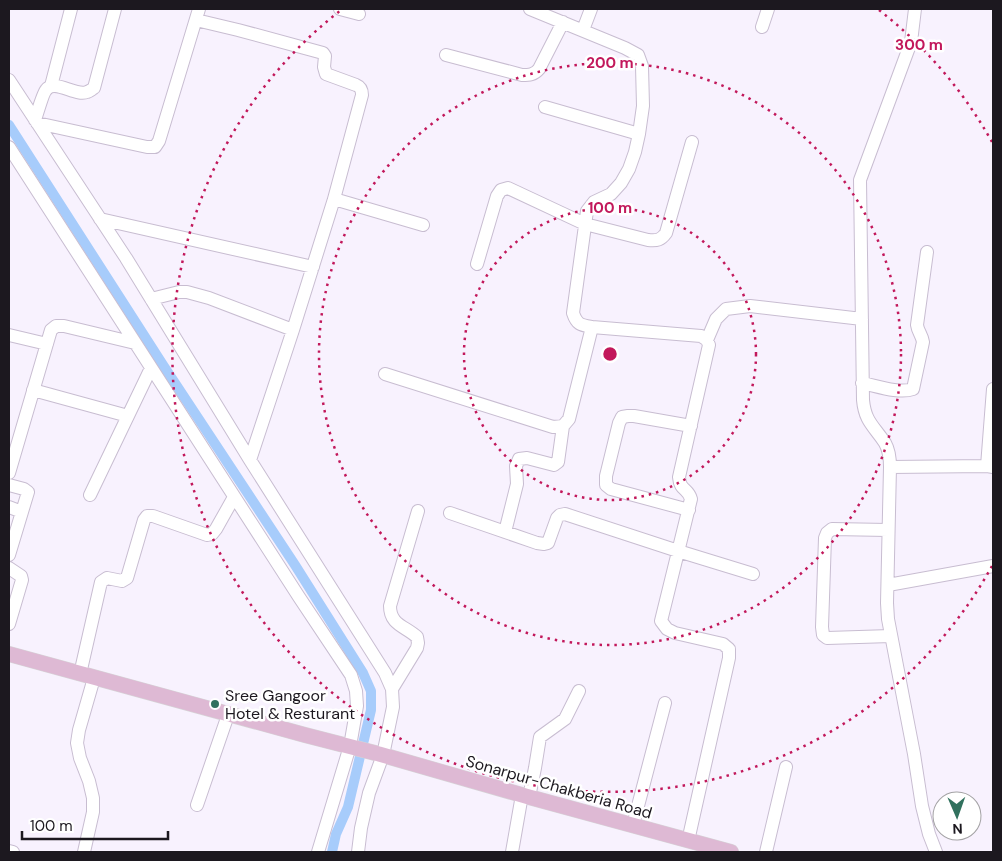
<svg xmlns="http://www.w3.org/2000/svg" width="1002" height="861" font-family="'DM Sans',sans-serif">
  <rect width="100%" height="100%" fill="#f8f2fe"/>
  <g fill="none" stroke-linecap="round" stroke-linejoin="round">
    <path stroke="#a7ccfb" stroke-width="10" d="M 9,125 L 163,365 L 295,565 L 363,673 L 371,691 L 371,710 L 348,807 L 336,834 L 332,852"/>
    <defs>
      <path id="minor" d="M 340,9 L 359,14
        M 530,9 L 625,48 L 638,55 L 642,66 L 643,106 L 639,134 L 635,152 L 629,169 L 621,183 L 611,194 L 594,202 L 587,211 L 573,313 C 577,325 581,325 592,327 L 701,336 L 707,340 L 709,345 L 679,477 C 680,491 688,488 691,499 L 661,621 L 667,629 L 675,633 L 723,644 L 729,649 L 729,658 L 688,841
        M 915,9 L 911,42 L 860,180 L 863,400 C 865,422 874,426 885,443 C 889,450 890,459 890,467 L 887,603 L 888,619 L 914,754 L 922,806 L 929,834 L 936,852
        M 196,20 L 238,30 L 323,53 L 325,56 L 324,67 L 326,74 L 356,85 C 361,87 362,90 362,95 L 334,199 L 293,330 L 250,460
        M 762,27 L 768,9
        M 583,30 L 591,9
        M 446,55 L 522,75 C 529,75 534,75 539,69 L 563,22
        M 9,80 L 126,258 L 250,460 L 385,673 L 392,689 L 393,707 L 383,755 L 369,793 L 361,828 L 358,852
        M 51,86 L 71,9
        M 545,107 L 639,134
        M 35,120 C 37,114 43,93 46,90 C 54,78 76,97 87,92 C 90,91 92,89 94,88 L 115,9
        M 37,123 L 147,147 L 155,147 L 159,141 L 199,9
        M 9,147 L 299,597 L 351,675 L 356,691 L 357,706 L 350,746 L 318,852
        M 334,199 L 423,225
        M 100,219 L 313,267
        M 477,264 L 497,196 L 501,190 L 508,188 L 585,224 L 648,240 C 657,241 661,240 666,233 L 692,142
        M 151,299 L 179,292 L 187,292 L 209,298 L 293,330
        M 9,335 L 47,344
        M 707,340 L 716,319 L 726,309 L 750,306 L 862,319
        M 385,374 L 553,427 L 563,426 L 569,419 L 592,327
        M 862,383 C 877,386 899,394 913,389 L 923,342 C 922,335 918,332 917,325 L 927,252
        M 33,390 L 128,416
        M 987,466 L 993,389
        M 890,467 L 987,466 L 993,467
        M 9,473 L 51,330 L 56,326 L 64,326 L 135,343
        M 9,485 L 24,489 L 28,492 L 9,555
        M 90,495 L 151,368
        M 9,507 L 22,512
        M 689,510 L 611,489 L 606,485 L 606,476 L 619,423 L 622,417 L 628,416 L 634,416 L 691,426
        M 450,513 L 537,543 L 544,544 L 548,543 L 557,518 L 560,515 L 565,514 L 678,551 L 753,574
        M 888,530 L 832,529 L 827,533 L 825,538 L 822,627 L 823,635 L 827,638 L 891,636
        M 505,532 L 517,484 L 516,466 L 519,459 L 527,458 L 554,465 L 558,462 L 563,426
        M 9,568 L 21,576 L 22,580 L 9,624
        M 888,585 L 993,566
        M 80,674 L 101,582 L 107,578 L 122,581 L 127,578 L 144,520 L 147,516 L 153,516 L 207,535 L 212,534 L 216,529 L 234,497
        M 392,689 L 417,648 L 418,643 L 417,637 C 405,626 390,625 390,606 L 418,511
        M 529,797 L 535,768 L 540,737 L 565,719 L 579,691
        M 197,805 L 228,715
        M 633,825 L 665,703
        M 9,851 L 13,852
        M 84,852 L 93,812 L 93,798 L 89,781 L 80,758 L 77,743 L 79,730 L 94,678
        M 512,852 L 522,795
        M 766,852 L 786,767"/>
      <path id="major" d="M 9,654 L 305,735 L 379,754 L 529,797 L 731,852"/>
    </defs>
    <use href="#minor" stroke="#c8bdd1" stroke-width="14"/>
    <use href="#major" stroke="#d6d5d7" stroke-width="16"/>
    <use href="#minor" stroke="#fff" stroke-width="12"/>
    <use href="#major" stroke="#deb9d4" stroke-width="15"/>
  </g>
  <g fill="none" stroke="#c2185b" stroke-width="2.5" stroke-dasharray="2.5 5">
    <circle cx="610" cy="354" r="146"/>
    <circle cx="610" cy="354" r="291"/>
    <path d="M992 566A437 437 0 1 1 341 10M879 10A437 437 0 0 1 992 142"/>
  </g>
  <circle fill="#31715e" stroke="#fff" stroke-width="2" cx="215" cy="704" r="5"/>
  <g text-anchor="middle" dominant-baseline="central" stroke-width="5" stroke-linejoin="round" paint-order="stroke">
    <g font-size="16" fill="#1c181f" stroke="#fff" text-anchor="start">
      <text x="225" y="695">Sree Gangoor<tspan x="225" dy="18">Hotel &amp; Resturant</tspan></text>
    </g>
    <g font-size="16" fill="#1c181f" stroke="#fff">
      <text transform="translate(559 787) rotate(16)">Sonarpur-Chakberia Road</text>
    </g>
  </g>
  <circle cx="610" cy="354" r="8" fill="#c2185b" stroke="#fff" stroke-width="2.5"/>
  <g font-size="15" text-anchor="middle" font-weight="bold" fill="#c2185b" stroke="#fff" stroke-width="5" stroke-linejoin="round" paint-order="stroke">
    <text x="919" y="50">300 m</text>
    <text x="610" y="68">200 m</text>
    <text x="610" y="213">100 m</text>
  </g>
  <rect width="1002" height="861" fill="none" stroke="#1c181f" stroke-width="20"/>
  <g transform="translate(957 816) rotate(178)"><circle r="24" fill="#ffffff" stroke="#a4a3a5"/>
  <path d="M0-4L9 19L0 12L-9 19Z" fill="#31715e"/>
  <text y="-8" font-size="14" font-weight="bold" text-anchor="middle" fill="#1c181f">N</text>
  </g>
  <path d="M22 831v8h146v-8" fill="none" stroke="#1c181f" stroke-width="2.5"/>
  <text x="30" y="831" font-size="15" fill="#1c181f" stroke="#ffffff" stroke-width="4" paint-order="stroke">100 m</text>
</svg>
